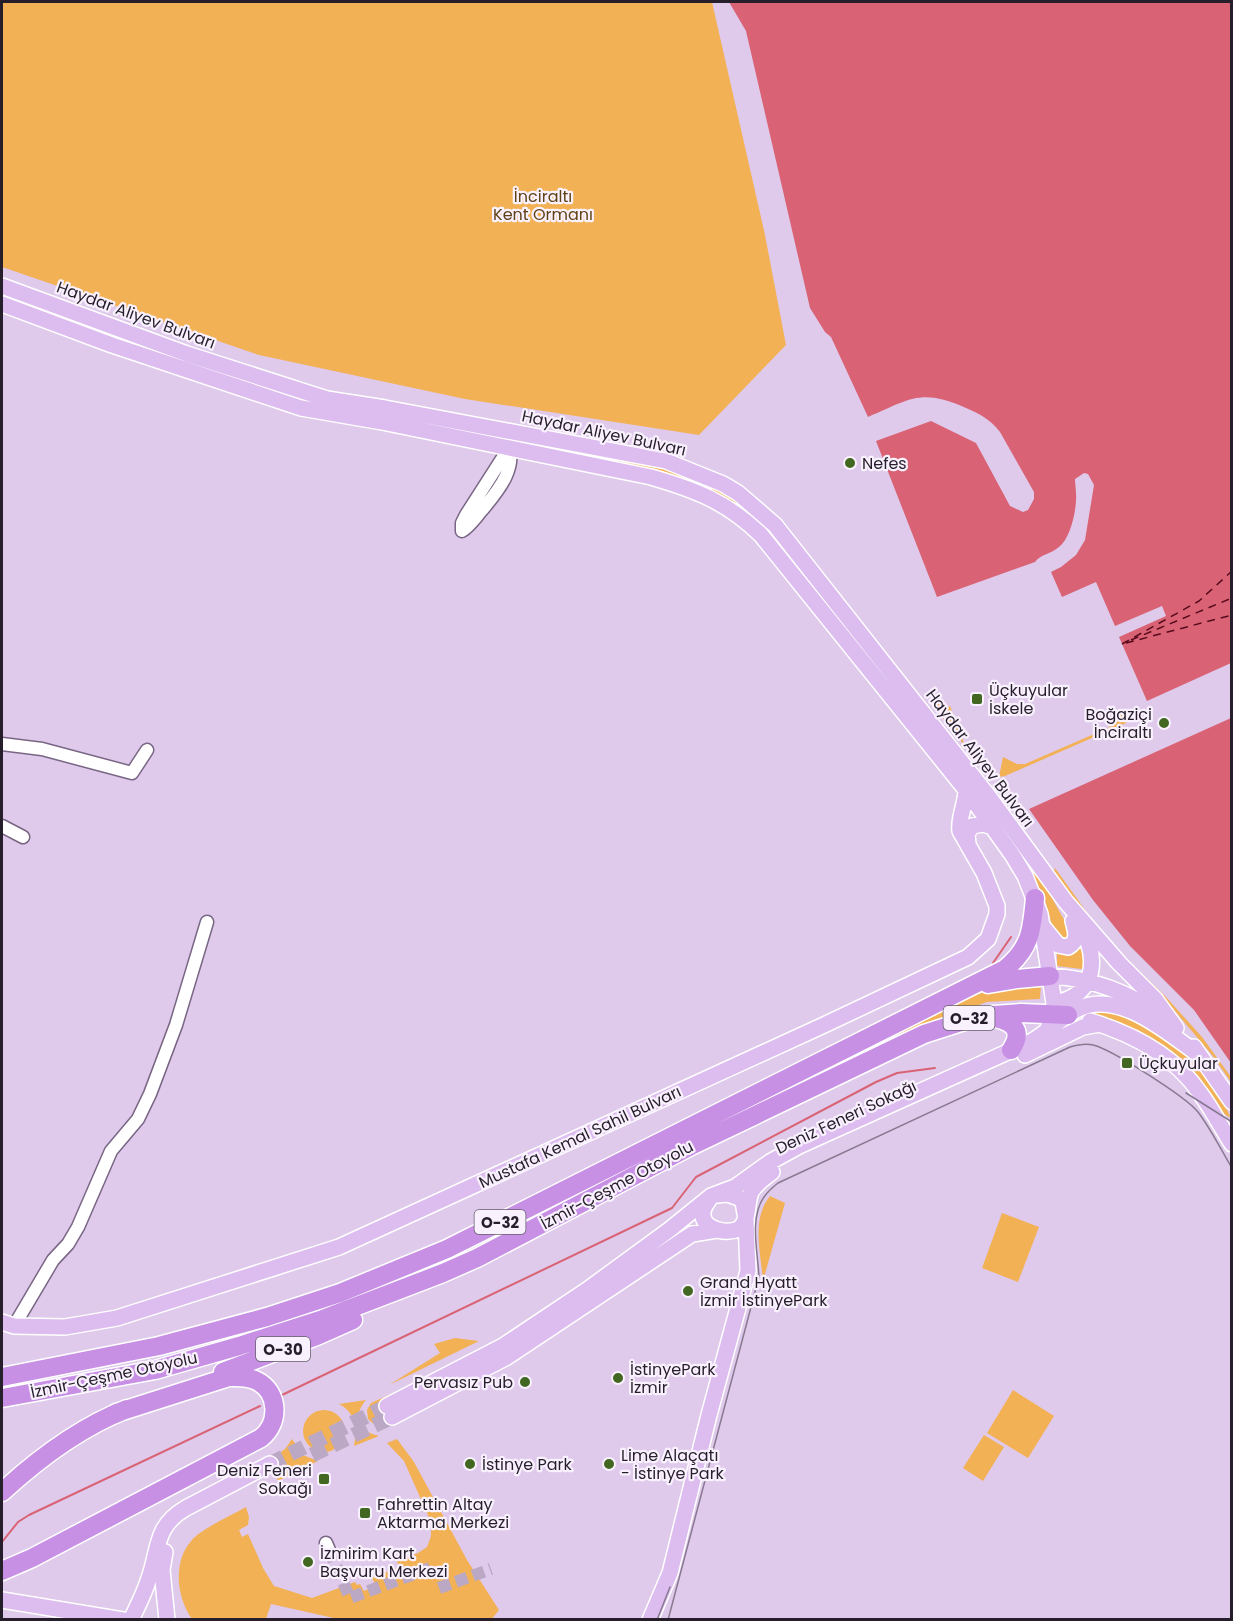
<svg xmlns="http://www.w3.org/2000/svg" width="1233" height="1621" font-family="Poppins,sans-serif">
  <rect width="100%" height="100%" fill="#dfcaeb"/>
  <path fill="#f2b154" d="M 2,2 L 712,2 L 765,235 L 786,345 L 699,435 L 465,399 L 259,355 L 2,267 Z
    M 531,444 L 593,456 L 614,456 L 667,467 L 735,497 L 761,518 L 901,691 L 898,699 L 731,504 L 524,448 Z
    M 941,699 L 944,708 L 950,706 L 965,746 L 931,703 Z
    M 910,703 L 1009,831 L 1048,891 L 1072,934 L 1070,942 L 1057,943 L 1045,900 L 1016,852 Z
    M 1130,710 L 1130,718 L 1126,723 L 1005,776 L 999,777 L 1003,757 L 1017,764 L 1025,764 L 1108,728 L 1119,716 Z
    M 1055,868 L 1093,921 L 1120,952 L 1165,996 L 1202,1037 L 1231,1077 L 1231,1082 L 1212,1055 L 1174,1010 L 1133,971 L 1053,875 Z
    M 1081,939 L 1090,970 L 1057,966 L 1057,952 L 1074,950 Z
    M 1041,983 L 1040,999 L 987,1002 L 874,1043 L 902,1025 L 989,990 Z
    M 1099,1010 L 1140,1019 L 1192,1056 L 1216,1088 L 1231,1118 C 1216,1111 1213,1096 1202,1083 C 1171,1050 1132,1024 1087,1014 Z
    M 770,1196 L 785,1203 L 763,1281 C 761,1254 751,1219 770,1196 Z
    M 1002,1213 L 1039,1227 L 1018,1282 L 982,1268 Z
    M 455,1338 L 479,1341 L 389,1385 L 440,1353 L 434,1344 Z
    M 434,1375 C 425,1386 404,1417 394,1424 C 384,1430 375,1426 368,1419 L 367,1410 L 371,1403 Z
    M 1013,1390 L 1054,1416 L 1028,1458 L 987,1433 Z
    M 366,1400 C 352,1417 357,1431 379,1436 L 354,1446 C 357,1428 356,1413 339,1404 Z
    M303 1431a21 21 0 1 1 42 0a21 21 0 1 1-42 0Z
    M 984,1435 L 1004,1447 L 983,1481 L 963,1468 Z
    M 292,1439 L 303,1455 L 318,1461 L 278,1481 L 269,1461 L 285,1449 Z
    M 397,1439 L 414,1462 L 467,1560 L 499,1610 L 492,1619 L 338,1619 L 271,1604 L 266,1619 L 192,1619 C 175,1595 172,1556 197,1535 C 212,1524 230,1516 246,1507 L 249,1517 L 248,1525 L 239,1530 L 242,1537 L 248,1534 L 263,1568 L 274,1586 L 312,1598 L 355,1582 L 357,1585 L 360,1584 L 364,1591 L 376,1586 L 372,1578 L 399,1567 L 397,1561 L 418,1553 L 427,1547 L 431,1536 L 431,1522 L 404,1461 L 387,1443 Z"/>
  <path fill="#d96374" d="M 729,2 L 1231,2 L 1231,663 L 1147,701 L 1119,637 L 1166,616 L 1162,606 L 1115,626 L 1096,582 L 1062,597 L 1051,572 L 1061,567 L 1076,555 L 1085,540 L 1094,485 L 1088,474 L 1084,473 L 1075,479 C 1075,484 1076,489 1076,494 C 1077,508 1071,538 1059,547 C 1051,554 1041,554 1035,562 L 937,597 L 876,441 L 931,421 L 976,443 L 1010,506 L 1023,512 L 1028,510 L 1034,499 L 1034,492 L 1000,432 C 991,420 980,414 966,408 C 921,388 910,399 868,417 L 831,337 L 825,332 L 810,308 L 746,31 Z
    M 1231,718 L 1231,1063 L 1194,1010 L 1130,946 L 1093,900 L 1029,809 Z"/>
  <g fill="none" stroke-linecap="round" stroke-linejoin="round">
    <path stroke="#d96374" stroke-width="2" d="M 993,963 L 1011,937
      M 282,1395 L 672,1208 L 696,1177 L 876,1082 L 897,1073 L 935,1068
      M 2,1542 L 18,1522 L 29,1515 L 260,1406"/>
    <path stroke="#570b1d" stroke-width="1.5" stroke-dasharray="8 6" stroke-linecap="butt" d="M 1131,640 L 1232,598
      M 1126,643 L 1232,615
      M 1122,644 L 1199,601 L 1232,571"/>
    <path stroke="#baa8c5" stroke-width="12" stroke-dasharray="12 6" stroke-linecap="butt" d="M 329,1550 L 350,1598 L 430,1568
      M 439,1588 L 491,1569"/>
    <path stroke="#baa8c5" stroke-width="15" stroke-dasharray="15 8" stroke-linecap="butt" d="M 312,1455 L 392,1417
      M 270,1464 L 387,1406"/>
    <defs>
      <path id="minor" d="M 506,441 C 520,466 497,492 482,510 C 476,517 470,526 462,531 L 462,523 L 466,515 L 509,448 L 526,441 L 539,442
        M 2,744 L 42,749 L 132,773 L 147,750
        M 2,826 L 23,837
        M 14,1326 L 53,1260 L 68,1244 L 78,1227 L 111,1151 L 138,1119 L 150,1094 L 176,1025 L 207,922
        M 326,1543 L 329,1550"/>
      <path id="major" d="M 2,286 L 187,354 L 327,399 L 385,408 L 666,461 L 723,484 L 738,493 L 775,525 L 989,797 L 1066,902 L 1119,963 L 1155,999 L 1176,1028
        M 2,304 L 112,345 L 301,408 L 382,422 L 651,477 C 696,490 727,502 761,535 L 966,790 L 1013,856 L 1025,876 L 1040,914 L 1054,1003 L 1053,1014 L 1048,1028
        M 968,844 L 967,834 L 972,826 L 983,824 L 993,827
        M 1044,928 L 1058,945 L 1068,947 C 1079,941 1076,932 1073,921
        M 1050,976 C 1091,978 1132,993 1164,1018
        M 1054,1003 C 1097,996 1099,957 1080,925
        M 1090,1021 C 1133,1034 1174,1055 1200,1093 C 1212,1109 1221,1127 1232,1144
        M 1194,1047 L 1232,1102
        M 1025,1055 L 1083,1027 L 1100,1024
        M 709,1200 C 690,1223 719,1237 739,1229 C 750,1219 746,1205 751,1192 C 756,1183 765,1178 772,1172
        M 2,1322 L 14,1326 L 65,1327 L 117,1318 L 339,1247 L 824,1025 L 968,957 L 988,939 L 997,914 L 997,906 L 984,873 L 960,831 C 958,818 966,804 966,790
        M 387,1406 L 503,1346 L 587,1290 L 669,1230 L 711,1196 L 735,1187 L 770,1162 L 799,1146 L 1032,1041 C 1048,1032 1060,1018 1078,1009 C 1119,989 1168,1033 1199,1055
        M 392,1417 L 507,1357 L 692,1234 L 717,1230
        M 165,1552 L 162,1570 L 167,1620
        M 2,1600 L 123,1620
        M 131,1620 C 137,1607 144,1594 148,1581 C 160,1550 153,1527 186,1508 L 270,1464
        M 650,1620 L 670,1573 L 709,1415 L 748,1271 L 746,1219 L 743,1202 L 739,1198 L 727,1194 L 717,1195"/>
      <path id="highway" d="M 988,984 L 1017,979 L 1050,976
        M 990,1017 C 1011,1020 1025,1029 1011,1050
        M 223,1372 L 319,1335 L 353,1320
        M 2,1377 L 159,1346 L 267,1317 L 340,1293 L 447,1249 L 1005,969 C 1031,948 1032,929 1035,898
        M 2,1398 L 155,1370 L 239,1346 L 323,1319 L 443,1273 L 477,1258 L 691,1146 L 924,1034 L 980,1016 L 1021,1013 L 1068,1015
        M 2,1492 C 38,1459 80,1427 127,1409
        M 2,1571 L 32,1558 L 261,1438 C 280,1423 279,1392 257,1381 C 248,1376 239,1377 229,1377 L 116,1413"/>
    </defs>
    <use href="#minor" stroke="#796684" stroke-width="15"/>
    <use href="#major" stroke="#fff" stroke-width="18"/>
    <use href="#highway" stroke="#fff" stroke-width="21"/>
    <use href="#minor" stroke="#fff" stroke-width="12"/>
    <use href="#major" stroke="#ddbcef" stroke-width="15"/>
    <use href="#highway" stroke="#c790e4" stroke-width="18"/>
    <path stroke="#887991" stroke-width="1.5" d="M 1186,1093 L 1232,1122
      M 657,1620 L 670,1587
      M 668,1620 L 759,1277 C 758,1253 749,1218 764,1197 C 768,1191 773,1187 778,1183 L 1070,1047 C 1077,1045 1085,1043 1093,1045 C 1111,1049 1186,1097 1198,1112 C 1211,1129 1221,1150 1232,1168"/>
  </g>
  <g fill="#416721" stroke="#f9f1fe" stroke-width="2">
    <circle cx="850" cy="463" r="6"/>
    <rect x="971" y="693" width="12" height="12" rx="3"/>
    <circle cx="1164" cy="723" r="6"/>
    <rect x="1121" y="1057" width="12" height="12" rx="3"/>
    <circle cx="688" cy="1291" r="6"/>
    <circle cx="618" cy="1378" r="6"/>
    <circle cx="525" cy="1382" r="6"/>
    <circle cx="470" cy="1464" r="6"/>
    <circle cx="609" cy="1464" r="6"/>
    <rect x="318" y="1473" width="12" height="12" rx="3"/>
    <rect x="359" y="1507" width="12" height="12" rx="3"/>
    <circle cx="308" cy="1562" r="6"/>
  </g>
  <g text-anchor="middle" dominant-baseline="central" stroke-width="4.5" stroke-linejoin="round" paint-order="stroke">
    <g fill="#f9f1fe" stroke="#655e6a" stroke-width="1.5">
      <rect x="943.5" y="1006" width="51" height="24" rx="4.5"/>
      <rect x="474.5" y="1210" width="51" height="24" rx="4.5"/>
      <rect x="256" y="1337" width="54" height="24" rx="4.5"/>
    </g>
    <g font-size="15" font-weight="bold" fill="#261f2b">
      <text x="969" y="1018">O-32</text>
      <text x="500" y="1222">O-32</text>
      <text x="283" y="1349">O-30</text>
    </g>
    <g font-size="16" fill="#604217" stroke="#f9f1fe">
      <text x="543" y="196">İnciraltı<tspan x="543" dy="18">Kent Ormanı</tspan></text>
    </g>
    <g font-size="16" fill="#261f2b" stroke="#f9f1fe">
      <text transform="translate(136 315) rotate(20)">Haydar Aliyev Bulvarı</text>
      <text transform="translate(604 433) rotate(12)">Haydar Aliyev Bulvarı</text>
      <text transform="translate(980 758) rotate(53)">Haydar Aliyev Bulvarı</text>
      <text transform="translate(846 1117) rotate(-25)">Deniz Feneri Sokağı</text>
      <text transform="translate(580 1137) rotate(-25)">Mustafa Kemal Sahil Bulvarı</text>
      <text transform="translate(617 1185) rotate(-28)">İzmir-Çeşme Otoyolu</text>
      <text transform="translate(114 1375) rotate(-12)">İzmir-Çeşme Otoyolu</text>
    </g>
    <g font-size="16" fill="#261f2b" stroke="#f9f1fe" text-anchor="start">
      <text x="862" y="463">Nefes</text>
      <text x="989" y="690">Üçkuyular<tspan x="989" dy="18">İskele</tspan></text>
      <text x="1152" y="714" text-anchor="end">Boğaziçi<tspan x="1152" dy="18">İnciraltı</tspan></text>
      <text x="1139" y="1063">Üçkuyular</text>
      <text x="700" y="1282">Grand Hyatt<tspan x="700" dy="18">İzmir İstinyePark</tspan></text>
      <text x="630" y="1369">İstinyePark<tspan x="630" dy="18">İzmir</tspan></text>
      <text x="513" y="1382" text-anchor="end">Pervasız Pub</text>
      <text x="621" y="1455">Lime Alaçatı<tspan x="621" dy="18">- İstinye Park</tspan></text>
      <text x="482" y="1464">İstinye Park</text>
      <text x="312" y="1470" text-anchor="end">Deniz Feneri<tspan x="312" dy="18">Sokağı</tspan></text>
      <text x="377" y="1504">Fahrettin Altay<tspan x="377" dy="18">Aktarma Merkezi</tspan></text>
      <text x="320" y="1553">İzmirim Kart<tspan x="320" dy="18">Başvuru Merkezi</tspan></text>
    </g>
  </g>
  <rect width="1233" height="1621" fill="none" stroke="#261f2b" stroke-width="6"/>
</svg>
